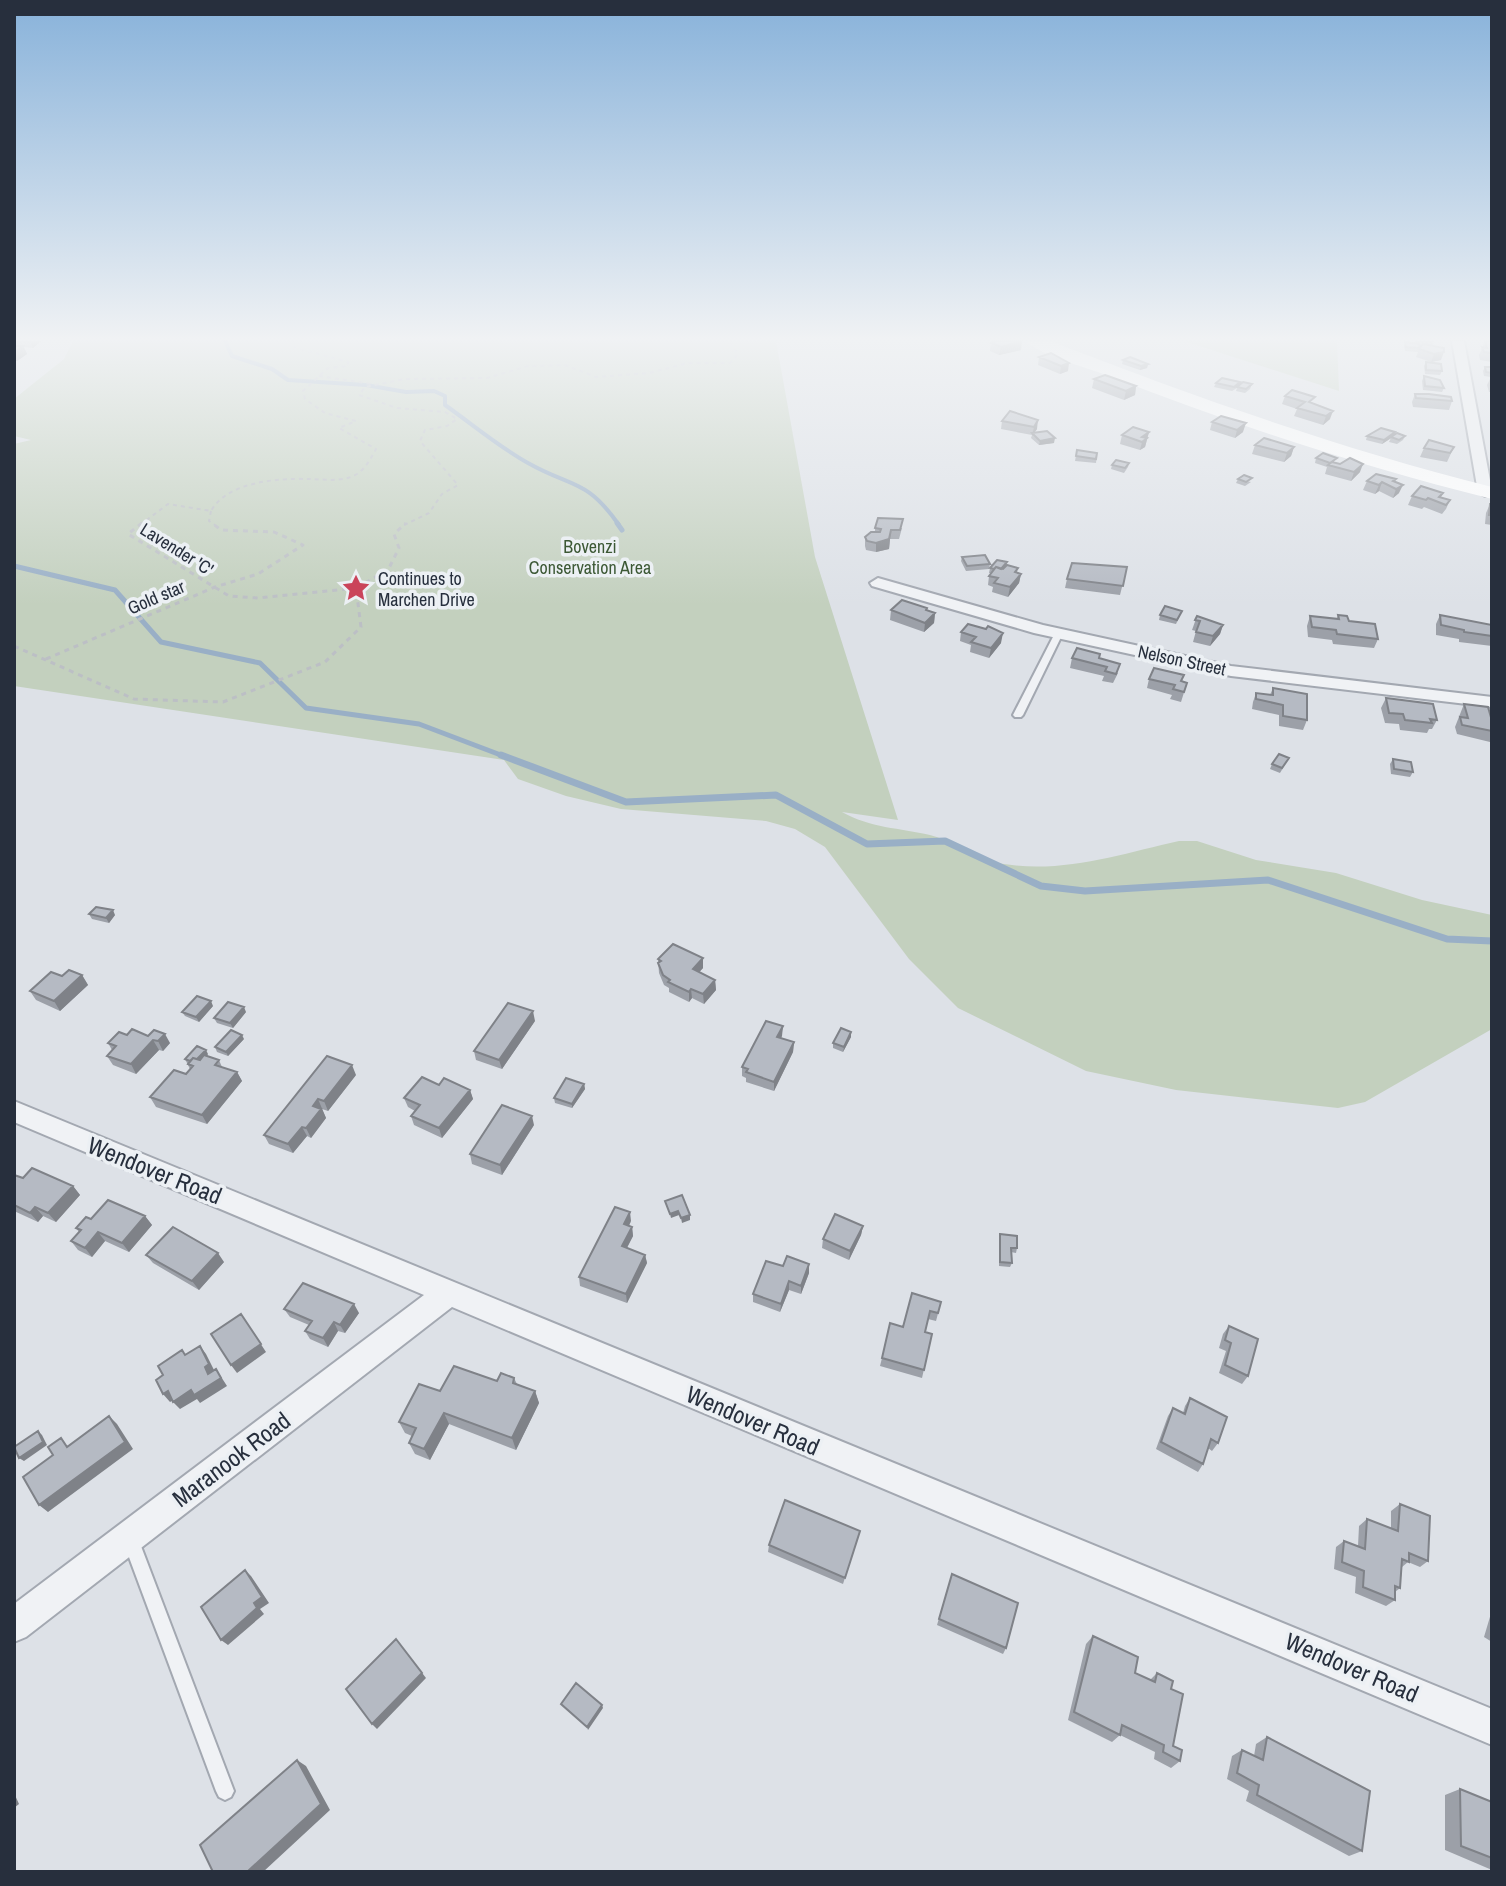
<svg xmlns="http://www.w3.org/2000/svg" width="1506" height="1886" font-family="'Archivo Narrow',sans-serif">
  <rect width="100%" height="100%" fill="#dde1e7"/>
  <path fill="#c3d0be" d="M 73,341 L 776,341 L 815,557 L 898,820 L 842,812 C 870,828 900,828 930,835 C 950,840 967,854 986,860 C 1051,878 1116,855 1179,841 L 1197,841 L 1256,860 L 1336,873 L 1422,900 L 1492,915 L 1492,1029 L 1365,1102 L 1338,1108 L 1176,1090 L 1086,1071 L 958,1008 L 909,959 L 825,847 L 795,829 L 766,821 L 621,809 L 566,796 L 518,779 L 504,760 L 14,686 L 14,444 L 31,440 L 14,436 L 14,399 L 64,359 Z
    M 1184,341 L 1337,341 L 1339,391 Z"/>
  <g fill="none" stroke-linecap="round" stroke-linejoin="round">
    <path stroke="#99afc6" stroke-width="4" d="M 225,341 L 232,356 L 272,369 L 288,380 L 366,385 L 406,392 L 434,391 L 445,396 L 445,405 C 472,424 499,447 528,463 C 572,488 586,478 619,525"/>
    <path stroke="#99afc6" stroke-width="5" d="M 617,523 L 622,530
      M 14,566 L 115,590 L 161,642 L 260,663 L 306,708 L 419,724 L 506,757"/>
    <path stroke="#99afc6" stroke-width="7" d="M 501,755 L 626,802 L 776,795 L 867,844 L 945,841 L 1041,886 L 1085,891 L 1268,880 L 1447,939 L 1492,941"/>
    <defs>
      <path id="lane" d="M 1059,630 L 1063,633 L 1023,715 L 1021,717 L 1015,717 L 1013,715 L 1055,633 Z
        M 131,1533 L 137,1535 L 139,1541 L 234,1791 L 231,1797 L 225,1800 L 219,1797 L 216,1791 L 123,1541 L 125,1535 Z"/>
      <path id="street" d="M 1452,341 L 1464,341 L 1492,491 L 1485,496 L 1478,492 Z
        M 878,578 L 1043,625 L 1231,666 L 1492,697 L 1492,707 L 1231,676 L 1034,633 L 872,586 L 870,583 Z
        M 14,1101 L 1492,1709 L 1492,1745 L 452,1307 L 26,1637 L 14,1642 L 14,1604 L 424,1295 L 14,1122 Z"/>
    </defs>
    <use href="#lane" stroke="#a3a8b1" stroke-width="4"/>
    <use href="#street" stroke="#a3a8b1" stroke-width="4"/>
    <path stroke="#bcbfc5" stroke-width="2" stroke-dasharray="4 4" stroke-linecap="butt" d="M 319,376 L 372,384
      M 211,511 L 209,521 L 215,525
      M 140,525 L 168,504 L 211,511 C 227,482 277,478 308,479 C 324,479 342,483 357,474 C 366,468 371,458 376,449 L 339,428 L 356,421 L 325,413 L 305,399 L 303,391 L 328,368 L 348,366 L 348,362 L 296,348 L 288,341
      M 404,525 L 429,513 L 442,494 L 458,485 L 420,441 L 425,430 L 447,426 L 457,419 L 445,412 L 397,408 L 359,395 L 365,387 L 405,379 L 487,378 L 528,366 L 565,365 L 596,377 L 649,373 L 688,363 L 730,363 L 738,354 L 731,344 L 734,341"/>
    <path stroke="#bcbfc5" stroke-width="3" stroke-dasharray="5 5" stroke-linecap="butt" d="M 142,523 L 128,534 L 229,596 L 258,598 L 356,588
      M 14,646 L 134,699 L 223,702 L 325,662 L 361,627 L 356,588 L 388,570 L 399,548 L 394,534 L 406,523
      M 46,659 L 215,587 L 258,574 L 303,545 L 274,532 L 221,530 L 212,523"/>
    <use href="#lane" fill="#f0f2f5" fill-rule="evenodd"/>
    <use href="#street" fill="#f0f2f5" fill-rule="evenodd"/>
    <path fill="#fff" fill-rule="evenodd" d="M 1026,341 L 1050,341 C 1195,397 1341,449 1492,487 L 1492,499 C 1362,467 1235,425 1109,376 C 1088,368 1041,356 1026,341 Z"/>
  </g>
  <path fill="#9ca0a8" d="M 14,341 L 41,341 L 33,348 L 24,347 L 27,354 L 17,361 L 14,361 Z
    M 1415,341 L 1434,341 L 1433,346 L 1441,360 L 1431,362 L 1416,357 L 1418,352 L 1405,351 L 1404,346 L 1405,342 L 1416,344 Z
    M 1485,341 L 1492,341 L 1492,362 L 1480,360 L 1479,355 Z
    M 991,343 L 1021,350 L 999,355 L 990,351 Z
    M 1051,353 L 1068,371 L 1060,374 L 1038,365 L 1039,357 Z
    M 1123,360 L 1148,364 L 1147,368 L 1140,370 L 1122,364 Z
    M 1426,362 L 1442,371 L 1440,375 L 1425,374 L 1424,366 Z
    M 1485,367 L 1492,367 L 1492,392 L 1489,392 L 1487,385 L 1491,377 L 1484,376 L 1483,371 Z
    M 1424,376 L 1444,388 L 1442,392 L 1423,390 L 1422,381 Z
    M 1094,379 L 1136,386 L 1135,395 L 1124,400 L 1092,388 Z
    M 1216,383 L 1239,386 L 1252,384 L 1250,389 L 1245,393 L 1236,391 L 1237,388 L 1232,391 L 1214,387 Z
    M 1415,394 L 1452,401 L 1449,410 L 1413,407 L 1412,402 Z
    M 1285,396 L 1313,404 L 1330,419 L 1323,425 L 1294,416 L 1297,409 L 1282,404 Z
    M 1010,411 L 1037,429 L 1034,433 L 1054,443 L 1039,445 L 1031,438 L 1032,435 L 1001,429 L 1002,421 Z
    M 1212,422 L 1243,432 L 1235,438 L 1210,430 Z
    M 1149,432 L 1145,447 L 1140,450 L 1120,444 L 1122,435 Z
    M 1367,436 L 1405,436 L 1403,440 L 1397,444 L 1389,442 L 1391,438 L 1382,444 L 1366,440 Z
    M 1255,445 L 1294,447 L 1291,456 L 1284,462 L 1252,454 Z
    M 1454,447 L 1447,462 L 1420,457 L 1424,448 Z
    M 1077,450 L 1097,453 L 1096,463 L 1075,461 Z
    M 1316,458 L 1335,463 L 1360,472 L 1351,481 L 1325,474 L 1327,467 L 1315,463 Z
    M 1129,463 L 1128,467 L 1124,473 L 1111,469 L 1112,465 Z
    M 1238,479 L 1251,482 L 1245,486 L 1236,483 Z
    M 1396,479 L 1395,482 L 1399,493 L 1393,498 L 1379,491 L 1375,494 L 1363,490 L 1367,481 Z
    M 1443,493 L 1441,497 L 1450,500 L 1446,509 L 1442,514 L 1424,507 L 1422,509 L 1408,505 L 1412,496 Z
    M 1490,504 L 1492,504 L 1492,525 L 1485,524 L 1486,513 Z
    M 875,528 L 902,528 L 899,539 L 890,539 L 889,549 L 876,552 L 866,550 L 865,546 L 865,537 L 875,532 Z
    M 962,557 L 990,564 L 989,569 L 966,571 L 961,561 Z
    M 1007,562 L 1006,566 L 1018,568 L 1017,572 L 1021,574 L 1019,583 L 1008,597 L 992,592 L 993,587 L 988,585 L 989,576 L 991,573 L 989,573 L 990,568 Z
    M 1127,567 L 1120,595 L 1065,588 L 1067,579 Z
    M 891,610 L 927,610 L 935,613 L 934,623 L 924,632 L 890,620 Z
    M 1182,611 L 1176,624 L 1159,620 L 1160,615 Z
    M 1338,615 L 1378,639 L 1374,648 L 1333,644 L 1332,640 L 1308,637 L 1307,626 L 1310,616 L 1337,619 Z
    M 1440,615 L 1492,625 L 1492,646 L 1459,642 L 1459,639 L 1436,635 L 1436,624 Z
    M 1197,616 L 1223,625 L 1220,634 L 1210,646 L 1193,642 L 1196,631 L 1192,630 Z
    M 961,632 L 1001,643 L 989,658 L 970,652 L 971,645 L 960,641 Z
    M 1100,654 L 1099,659 L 1118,673 L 1113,683 L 1102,681 L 1104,676 L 1070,668 L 1072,658 Z
    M 1149,679 L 1187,683 L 1181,702 L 1170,699 L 1172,695 L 1147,688 Z
    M 1273,688 L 1307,720 L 1303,730 L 1279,726 L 1279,715 L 1252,709 L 1253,702 L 1256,693 L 1270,695 Z
    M 1386,698 L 1437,720 L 1432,729 L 1429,729 L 1427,733 L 1400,730 L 1399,724 L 1385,723 L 1381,708 Z
    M 1464,704 L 1492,721 L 1492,738 L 1490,742 L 1457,734 L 1455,727 Z
    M 1289,758 L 1280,773 L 1270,769 L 1272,764 Z
    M 1393,759 L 1413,772 L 1410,777 L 1391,774 L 1390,764 Z
    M 89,914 L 115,915 L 109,923 L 92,919 Z
    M 703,958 L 703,968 L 699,972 L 715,980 L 716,990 L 704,1004 L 692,998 L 689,1002 L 669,992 L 669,988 L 664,985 L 659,973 L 658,959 Z
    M 82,975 L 88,985 L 60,1011 L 36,1000 L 30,991 Z
    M 213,1006 L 199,1022 L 185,1016 L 182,1012 Z
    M 246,1012 L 233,1028 L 217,1023 L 214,1018 Z
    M 535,1021 L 502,1069 L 476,1060 L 474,1051 Z
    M 783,1026 L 781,1038 L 794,1042 L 793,1052 L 774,1091 L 746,1082 L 746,1078 L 742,1076 L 742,1067 Z
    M 851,1032 L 851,1037 L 843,1052 L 833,1048 L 833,1043 Z
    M 127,1035 L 170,1043 L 163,1051 L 159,1050 L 136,1074 L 113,1065 L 107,1056 L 112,1050 L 108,1043 Z
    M 244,1039 L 228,1056 L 217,1052 L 215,1047 Z
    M 208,1054 L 207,1056 L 219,1060 L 222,1067 L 237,1072 L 242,1081 L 207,1124 L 156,1107 L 150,1097 L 186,1074 L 190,1069 L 185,1059 Z
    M 356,1075 L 328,1111 L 322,1109 L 326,1118 L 311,1138 L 307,1136 L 293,1153 L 269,1144 L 264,1135 Z
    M 584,1084 L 585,1089 L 572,1108 L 555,1103 L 554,1098 Z
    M 439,1085 L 470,1090 L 473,1099 L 442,1138 L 414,1125 L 411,1116 L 415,1111 L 408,1107 L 404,1098 Z
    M 534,1125 L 502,1175 L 472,1164 L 470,1154 Z
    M 14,1175 L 23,1178 L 73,1186 L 80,1195 L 56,1222 L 43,1216 L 38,1222 L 14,1211 Z
    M 145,1216 L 152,1225 L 129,1252 L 105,1241 L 92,1257 L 78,1250 L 71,1241 L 79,1232 L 76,1228 L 91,1219 Z
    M 631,1221 L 629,1226 L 632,1227 L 633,1236 L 627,1248 L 645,1255 L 647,1263 L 627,1303 L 580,1286 L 579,1277 Z
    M 863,1226 L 861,1235 L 849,1260 L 822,1248 L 823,1239 Z
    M 1000,1234 L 1017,1248 L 1016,1253 L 1011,1252 L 1012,1263 L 1010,1267 L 999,1266 L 999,1239 Z
    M 146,1255 L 224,1262 L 199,1290 L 153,1263 Z
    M 783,1266 L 809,1273 L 801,1294 L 789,1290 L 780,1312 L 753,1302 L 753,1294 Z
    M 941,1302 L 936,1321 L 928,1319 L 925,1332 L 932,1334 L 922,1378 L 880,1366 L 882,1358 L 903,1327 Z
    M 284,1309 L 359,1313 L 345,1333 L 338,1331 L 328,1347 L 310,1339 L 305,1331 L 309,1325 L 290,1317 Z
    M 1229,1326 L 1248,1376 L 1242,1384 L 1219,1373 L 1226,1351 L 1219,1348 L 1223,1334 Z
    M 514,1378 L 517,1384 L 535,1391 L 539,1403 L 516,1450 L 449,1424 L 430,1460 L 415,1454 L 409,1443 L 412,1436 L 405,1433 L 399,1422 L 440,1391 Z
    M 1190,1398 L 1218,1443 L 1212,1451 L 1208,1448 L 1203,1464 L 1198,1472 L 1156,1449 L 1168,1416 L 1173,1408 L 1183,1413 L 1185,1406 Z
    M 1400,1504 L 1428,1561 L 1420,1567 L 1408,1562 L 1402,1567 L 1400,1588 L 1395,1592 L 1395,1600 L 1386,1606 L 1355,1593 L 1356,1577 L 1334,1569 L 1336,1547 L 1344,1541 L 1358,1546 L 1359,1526 L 1367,1519 L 1391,1528 L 1391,1511 Z
    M 860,1531 L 843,1584 L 768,1552 L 769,1545 Z
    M 952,1574 L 1006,1648 L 1003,1654 L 937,1625 Z
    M 1492,1610 L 1492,1642 L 1484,1637 Z
    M 1093,1636 L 1135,1673 L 1150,1680 L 1157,1673 L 1171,1689 L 1173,1746 L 1180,1761 L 1171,1768 L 1154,1759 L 1155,1752 L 1120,1735 L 1112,1742 L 1068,1720 L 1086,1644 Z
    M 1267,1737 L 1362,1851 L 1349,1856 L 1246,1801 L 1249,1791 L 1227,1779 L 1232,1756 L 1242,1750 L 1254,1756 L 1256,1744 Z
    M 1460,1789 L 1492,1802 L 1492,1870 L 1445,1850 L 1445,1795 Z"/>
  <path fill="#7f8288" d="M 30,341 L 41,341 L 33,348 Z
    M 1022,341 L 1021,350 L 999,355 L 1001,347 Z
    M 23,346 L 27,354 L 17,361 L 14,353 Z
    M 1444,352 L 1441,360 L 1431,362 L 1434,354 Z
    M 1069,363 L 1068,371 L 1060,374 L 1061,366 Z
    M 1148,364 L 1147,368 L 1140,370 L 1141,366 Z
    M 1136,386 L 1135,395 L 1124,400 L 1126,391 Z
    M 1333,411 L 1330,419 L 1323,425 L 1326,416 Z
    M 1038,420 L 1037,429 L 1032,436 L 1034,427 Z
    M 1246,423 L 1243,432 L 1235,438 L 1237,430 Z
    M 1149,432 L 1145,447 L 1140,450 L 1142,442 L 1142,437 Z
    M 1395,432 L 1393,437 L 1382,444 L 1384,440 Z
    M 1055,438 L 1054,443 L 1039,445 L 1040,441 Z
    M 1294,447 L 1291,456 L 1284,462 L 1287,453 Z
    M 1363,464 L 1360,472 L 1351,481 L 1354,472 Z
    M 1382,482 L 1379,491 L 1375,494 L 1379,485 Z
    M 1403,485 L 1399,493 L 1393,498 L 1396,489 Z
    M 891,530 L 889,549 L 876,552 L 876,543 Z
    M 1021,574 L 1019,583 L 1008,597 L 1010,587 Z
    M 935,613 L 934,623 L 924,632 L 925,623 Z
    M 1223,625 L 1220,634 L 1210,646 L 1213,636 Z
    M 1003,633 L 1001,643 L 989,658 L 991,648 Z
    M 113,910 L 115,915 L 109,923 L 106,918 Z
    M 703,958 L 703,968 L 693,979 L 693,969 Z
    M 82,975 L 88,985 L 60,1011 L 54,1001 Z
    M 715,980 L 716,990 L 704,1004 L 703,994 Z
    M 691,989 L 692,998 L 689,1002 L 689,992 Z
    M 211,1001 L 213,1006 L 199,1022 L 196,1017 Z
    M 244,1007 L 246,1012 L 233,1028 L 230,1023 Z
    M 533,1011 L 535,1021 L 502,1069 L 499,1060 Z
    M 783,1026 L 782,1036 L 777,1047 L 777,1037 Z
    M 851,1032 L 851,1037 L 843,1052 L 844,1047 Z
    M 165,1034 L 170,1043 L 163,1051 L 158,1041 Z
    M 242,1035 L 244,1039 L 228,1056 L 226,1052 Z
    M 153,1040 L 159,1050 L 136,1074 L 131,1064 Z
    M 794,1042 L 793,1052 L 774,1091 L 774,1082 Z
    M 206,1050 L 208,1054 L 196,1068 L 193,1063 Z
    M 352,1065 L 356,1075 L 328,1111 L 324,1101 Z
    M 237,1072 L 242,1081 L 207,1124 L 202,1115 Z
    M 584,1084 L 585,1089 L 572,1108 L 572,1104 Z
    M 470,1090 L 473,1099 L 442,1138 L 439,1128 Z
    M 318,1099 L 326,1118 L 311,1138 L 306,1128 L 313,1106 Z
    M 532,1116 L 534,1125 L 502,1175 L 500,1165 Z
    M 302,1127 L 307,1136 L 293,1153 L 288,1144 Z
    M 73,1186 L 80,1195 L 56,1222 L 48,1213 Z
    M 35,1207 L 43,1216 L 38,1222 L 30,1213 Z
    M 678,1211 L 679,1215 L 671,1218 L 670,1214 Z
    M 630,1212 L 631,1221 L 625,1233 L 624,1224 Z
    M 690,1215 L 690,1220 L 682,1223 L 681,1218 Z
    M 145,1216 L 152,1225 L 129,1252 L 122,1243 Z
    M 863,1226 L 861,1235 L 849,1260 L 850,1251 Z
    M 632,1227 L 633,1236 L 623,1255 L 622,1246 Z
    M 98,1232 L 105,1241 L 92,1257 L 85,1248 Z
    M 218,1253 L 224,1262 L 199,1290 L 192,1281 Z
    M 645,1255 L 647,1263 L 627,1303 L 626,1294 Z
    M 809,1264 L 809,1273 L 801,1294 L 801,1286 Z
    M 789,1281 L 789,1290 L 780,1312 L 781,1304 Z
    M 354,1304 L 359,1313 L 345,1333 L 340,1325 Z
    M 241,1314 L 266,1352 L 237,1373 L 231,1365 Z
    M 334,1322 L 338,1331 L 328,1347 L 323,1338 Z
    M 200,1346 L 206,1354 L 215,1372 L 208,1374 L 205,1367 Z
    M 216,1369 L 227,1386 L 200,1403 L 197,1399 L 180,1409 L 173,1402 L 191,1390 Z
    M 168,1391 L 175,1399 L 170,1402 L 163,1394 Z
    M 535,1391 L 539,1403 L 516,1450 L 512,1438 Z
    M 444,1413 L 449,1424 L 430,1460 L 424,1449 Z
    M 109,1416 L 117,1424 L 133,1449 L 48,1512 L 39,1505 Z
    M 38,1431 L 42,1435 L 47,1445 L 24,1461 L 19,1458 Z
    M 245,1570 L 251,1576 L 269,1603 L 260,1609 L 264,1614 L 228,1645 L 221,1640 L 254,1603 Z
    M 396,1639 L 426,1678 L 377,1729 L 372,1724 Z
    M 602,1705 L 603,1708 L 588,1730 L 587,1727 Z
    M 297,1760 L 306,1766 L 330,1810 L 263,1872 L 247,1872 Z
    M 14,1793 L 19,1804 L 14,1808 Z"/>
  <path fill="#b5bac3" stroke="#7f8288" stroke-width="2" d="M 995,341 L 1022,341 L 1001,347 L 991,343 Z
    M 1485,341 L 1492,341 L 1492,353 L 1484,352 L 1482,347 L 1487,348 Z
    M 1405,342 L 1419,344 L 1420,348 L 1406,347 Z
    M 1423,344 L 1444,348 L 1444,352 L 1434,354 L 1419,349 Z
    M 14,346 L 23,346 L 14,353 Z
    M 1051,353 L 1069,363 L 1061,366 L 1039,357 Z
    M 1130,357 L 1148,364 L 1141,366 L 1123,360 Z
    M 1426,362 L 1441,364 L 1442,371 L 1426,370 Z
    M 1485,367 L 1492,367 L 1492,373 L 1486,372 Z
    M 1105,375 L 1136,386 L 1126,391 L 1094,379 Z
    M 1424,376 L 1440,380 L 1444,388 L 1425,386 Z
    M 1222,378 L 1240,382 L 1234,387 L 1216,383 Z
    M 1243,382 L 1252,384 L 1246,389 L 1237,387 Z
    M 1292,390 L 1315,397 L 1309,402 L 1333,411 L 1326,416 L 1297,408 L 1305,402 L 1285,396 Z
    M 1415,394 L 1429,394 L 1451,397 L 1452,401 L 1416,398 Z
    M 1010,411 L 1038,420 L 1034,427 L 1002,421 Z
    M 1221,416 L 1246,423 L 1237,430 L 1212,422 Z
    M 1133,427 L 1149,432 L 1142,437 L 1147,438 L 1142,442 L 1122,435 Z
    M 1381,428 L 1395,432 L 1384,440 L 1367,436 Z
    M 1047,431 L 1055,438 L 1040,441 L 1032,433 Z
    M 1397,433 L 1405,436 L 1399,440 L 1391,437 Z
    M 1264,438 L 1294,447 L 1287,453 L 1255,445 Z
    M 1429,440 L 1454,447 L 1450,453 L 1424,448 Z
    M 1077,450 L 1097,453 L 1096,459 L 1076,456 Z
    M 1323,453 L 1337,458 L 1330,463 L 1316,458 Z
    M 1350,458 L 1363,464 L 1354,472 L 1328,465 L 1332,462 L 1340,464 Z
    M 1116,460 L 1129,463 L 1125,468 L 1112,465 Z
    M 1376,474 L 1396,479 L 1393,481 L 1403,485 L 1396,489 L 1382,482 L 1379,485 L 1367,481 Z
    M 1244,475 L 1252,478 L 1246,482 L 1238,479 Z
    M 1421,486 L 1443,493 L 1439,497 L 1450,500 L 1446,505 L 1428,498 L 1426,500 L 1412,496 Z
    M 1490,504 L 1492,504 L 1492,515 L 1489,515 Z
    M 878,518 L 903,519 L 900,530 L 891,530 L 889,539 L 876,543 L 867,541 L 865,537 L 871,532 L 880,532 L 881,529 L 875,528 Z
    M 985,555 L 990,564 L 967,566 L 962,557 Z
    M 997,560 L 1007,562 L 1001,569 L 996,567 L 994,569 L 990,568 Z
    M 1072,563 L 1127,567 L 1123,586 L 1067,579 Z
    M 1007,565 L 1018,568 L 1015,572 L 1021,574 L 1010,587 L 994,583 L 998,578 L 989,576 L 996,567 L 1003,569 Z
    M 902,600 L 927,608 L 926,610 L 935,613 L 925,623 L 891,610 Z
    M 1165,606 L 1182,611 L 1177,620 L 1160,615 Z
    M 1338,615 L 1347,616 L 1349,621 L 1375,624 L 1378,639 L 1337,634 L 1336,630 L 1312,627 L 1310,616 L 1339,619 Z
    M 1440,615 L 1492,625 L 1492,636 L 1464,632 L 1464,630 L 1441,625 Z
    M 1197,616 L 1223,625 L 1213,636 L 1196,632 L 1200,621 L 1195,620 Z
    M 968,624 L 986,629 L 988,626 L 1003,633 L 991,648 L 971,642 L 976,637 L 961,632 Z
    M 1077,648 L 1100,654 L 1099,658 L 1120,664 L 1116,674 L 1105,671 L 1107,667 L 1072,658 Z
    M 1154,668 L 1184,675 L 1181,681 L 1187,683 L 1184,692 L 1173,689 L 1175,685 L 1149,679 Z
    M 1273,688 L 1307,694 L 1307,720 L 1283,716 L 1283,705 L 1256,699 L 1256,693 L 1273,695 Z
    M 1386,698 L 1433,704 L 1437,720 L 1430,719 L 1432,723 L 1405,720 L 1403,714 L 1389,713 Z
    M 1464,704 L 1488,707 L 1492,721 L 1492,731 L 1462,725 L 1460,717 L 1468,718 Z
    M 1279,754 L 1289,758 L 1282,768 L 1272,764 Z
    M 1393,759 L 1411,762 L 1413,772 L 1394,769 Z
    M 96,907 L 113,910 L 106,918 L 89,914 Z
    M 673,944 L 703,958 L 693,969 L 715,980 L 703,994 L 691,989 L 689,992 L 668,982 L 670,980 L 663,975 L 658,963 L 661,961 L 658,959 Z
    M 69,970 L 82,975 L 54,1001 L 30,991 L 51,972 L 62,976 Z
    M 197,996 L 211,1001 L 196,1017 L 182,1012 Z
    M 228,1002 L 244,1007 L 230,1023 L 214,1018 Z
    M 508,1003 L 533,1011 L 499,1060 L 474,1051 Z
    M 766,1021 L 783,1026 L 777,1037 L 794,1042 L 774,1082 L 746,1072 L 748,1069 L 742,1067 Z
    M 841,1028 L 851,1032 L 844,1047 L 833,1043 Z
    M 132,1029 L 148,1036 L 154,1030 L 165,1034 L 158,1041 L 153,1040 L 131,1064 L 107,1056 L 116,1046 L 108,1043 L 119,1032 L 127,1035 Z
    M 231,1030 L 242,1035 L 226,1052 L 215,1047 Z
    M 197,1046 L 206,1050 L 197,1059 L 193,1058 L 190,1061 L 185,1059 Z
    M 204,1055 L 219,1060 L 215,1065 L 237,1072 L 202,1115 L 150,1097 L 174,1070 L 186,1074 L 193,1066 L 188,1064 L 193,1058 L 200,1060 Z
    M 327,1056 L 352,1065 L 324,1101 L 318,1099 L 313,1106 L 321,1109 L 306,1128 L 302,1127 L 288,1144 L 264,1135 Z
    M 422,1077 L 439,1085 L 444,1078 L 470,1090 L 439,1128 L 411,1116 L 420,1105 L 404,1098 Z
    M 566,1078 L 584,1084 L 572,1104 L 554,1098 Z
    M 502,1105 L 532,1116 L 500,1165 L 470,1154 Z
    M 32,1168 L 73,1186 L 48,1213 L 35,1207 L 30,1213 L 14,1205 L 14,1175 L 23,1178 Z
    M 682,1195 L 690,1215 L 681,1218 L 678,1211 L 670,1214 L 665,1201 Z
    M 108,1200 L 145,1216 L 122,1243 L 98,1232 L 85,1248 L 71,1241 L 81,1230 L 76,1228 L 86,1217 L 91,1219 Z
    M 615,1207 L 630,1212 L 624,1224 L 632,1227 L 622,1246 L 645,1255 L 626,1294 L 579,1277 Z
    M 835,1214 L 863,1226 L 850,1251 L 823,1239 Z
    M 173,1227 L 218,1253 L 192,1281 L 146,1255 Z
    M 1000,1234 L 1017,1236 L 1017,1248 L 1011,1248 L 1012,1263 L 1000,1262 Z
    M 787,1256 L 809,1264 L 801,1286 L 789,1281 L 781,1304 L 753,1294 L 766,1261 L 783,1266 Z
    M 303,1283 L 354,1304 L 340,1325 L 334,1322 L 323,1338 L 305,1331 L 312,1321 L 284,1309 Z
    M 912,1293 L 941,1302 L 938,1313 L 930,1311 L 925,1332 L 932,1334 L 924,1370 L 882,1358 L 890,1323 L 903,1327 Z
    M 241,1314 L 261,1344 L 231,1365 L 211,1334 Z
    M 1229,1326 L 1258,1339 L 1248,1376 L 1225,1365 L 1231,1343 L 1225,1340 Z
    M 200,1346 L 209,1364 L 205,1367 L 208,1374 L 216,1369 L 221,1378 L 194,1395 L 191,1390 L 173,1402 L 168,1391 L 163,1394 L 156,1380 L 163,1375 L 158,1366 L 182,1350 L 185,1355 Z
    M 454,1366 L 497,1381 L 501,1373 L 514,1378 L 513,1383 L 535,1391 L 512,1438 L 444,1413 L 424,1449 L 409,1443 L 416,1428 L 399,1422 L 419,1384 L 440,1391 Z
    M 1190,1398 L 1227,1417 L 1218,1443 L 1211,1439 L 1203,1464 L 1161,1442 L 1173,1408 L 1185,1414 Z
    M 109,1416 L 125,1442 L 39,1505 L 23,1477 L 53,1455 L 48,1447 L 61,1438 L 67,1447 Z
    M 38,1431 L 43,1442 L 19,1458 L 14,1447 Z
    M 785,1500 L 860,1531 L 845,1578 L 769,1545 Z
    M 1400,1504 L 1430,1516 L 1428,1561 L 1409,1553 L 1409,1562 L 1402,1559 L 1400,1588 L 1395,1586 L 1395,1600 L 1363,1587 L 1364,1571 L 1342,1562 L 1344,1541 L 1365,1549 L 1367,1519 L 1398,1531 Z
    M 245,1570 L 262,1597 L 254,1603 L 257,1608 L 221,1640 L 201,1607 Z
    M 952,1574 L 1018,1603 L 1006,1648 L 939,1619 Z
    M 1093,1636 L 1138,1657 L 1135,1673 L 1155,1682 L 1157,1673 L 1173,1681 L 1171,1689 L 1183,1694 L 1173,1746 L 1182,1750 L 1180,1761 L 1163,1752 L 1164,1745 L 1122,1725 L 1120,1735 L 1074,1712 Z
    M 396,1639 L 422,1673 L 372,1724 L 346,1689 Z
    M 576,1683 L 602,1705 L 587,1727 L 561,1704 Z
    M 1267,1737 L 1370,1791 L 1362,1851 L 1257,1795 L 1259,1785 L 1237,1773 L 1242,1750 L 1263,1760 Z
    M 297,1760 L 321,1804 L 247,1872 L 213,1872 L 200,1845 Z
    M 1460,1789 L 1492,1802 L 1492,1858 L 1461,1846 Z"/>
  <linearGradient id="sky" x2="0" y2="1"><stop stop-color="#88b2da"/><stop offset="0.56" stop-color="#f0f2f4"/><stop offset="1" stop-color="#f0f2f4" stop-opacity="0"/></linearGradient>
  <rect width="1506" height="605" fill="url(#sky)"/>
  <defs>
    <symbol id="sight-bare" viewBox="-9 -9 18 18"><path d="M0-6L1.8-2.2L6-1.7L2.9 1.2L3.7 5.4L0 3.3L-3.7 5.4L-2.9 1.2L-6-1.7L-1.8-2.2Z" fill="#ca445a" stroke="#ecf0f4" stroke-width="2.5" paint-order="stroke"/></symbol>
  </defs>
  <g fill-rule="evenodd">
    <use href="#sight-bare" x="336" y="568" width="40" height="40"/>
  </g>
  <g text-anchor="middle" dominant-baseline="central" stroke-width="7" stroke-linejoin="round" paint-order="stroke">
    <g font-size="18" fill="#3c5835" stroke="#ecf0f4">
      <text x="590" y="546">Bovenzi<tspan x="590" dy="21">Conservation Area</tspan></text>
    </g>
    <g font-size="18" fill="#272f3d" stroke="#ecf0f4">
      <text transform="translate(177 549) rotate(32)">Lavender 'C'</text>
      <text transform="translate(156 597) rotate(-23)">Gold star</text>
      <text transform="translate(1182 660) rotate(12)">Nelson Street</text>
    </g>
    <g font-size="18" fill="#272f3d" stroke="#ecf0f4" text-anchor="start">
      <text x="378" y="578">Continues to<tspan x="378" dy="21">Marchen Drive</tspan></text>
    </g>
    <g font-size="24" fill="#272f3d" stroke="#ecf0f4">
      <text transform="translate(155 1170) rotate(22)">Wendover Road</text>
      <text transform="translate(753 1420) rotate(23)">Wendover Road</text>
      <text transform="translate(231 1459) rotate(-37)">Maranook Road</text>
      <text transform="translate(1352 1667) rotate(23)">Wendover Road</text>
    </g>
  </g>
  <rect width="1506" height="1886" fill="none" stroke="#272f3d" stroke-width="32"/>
</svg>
